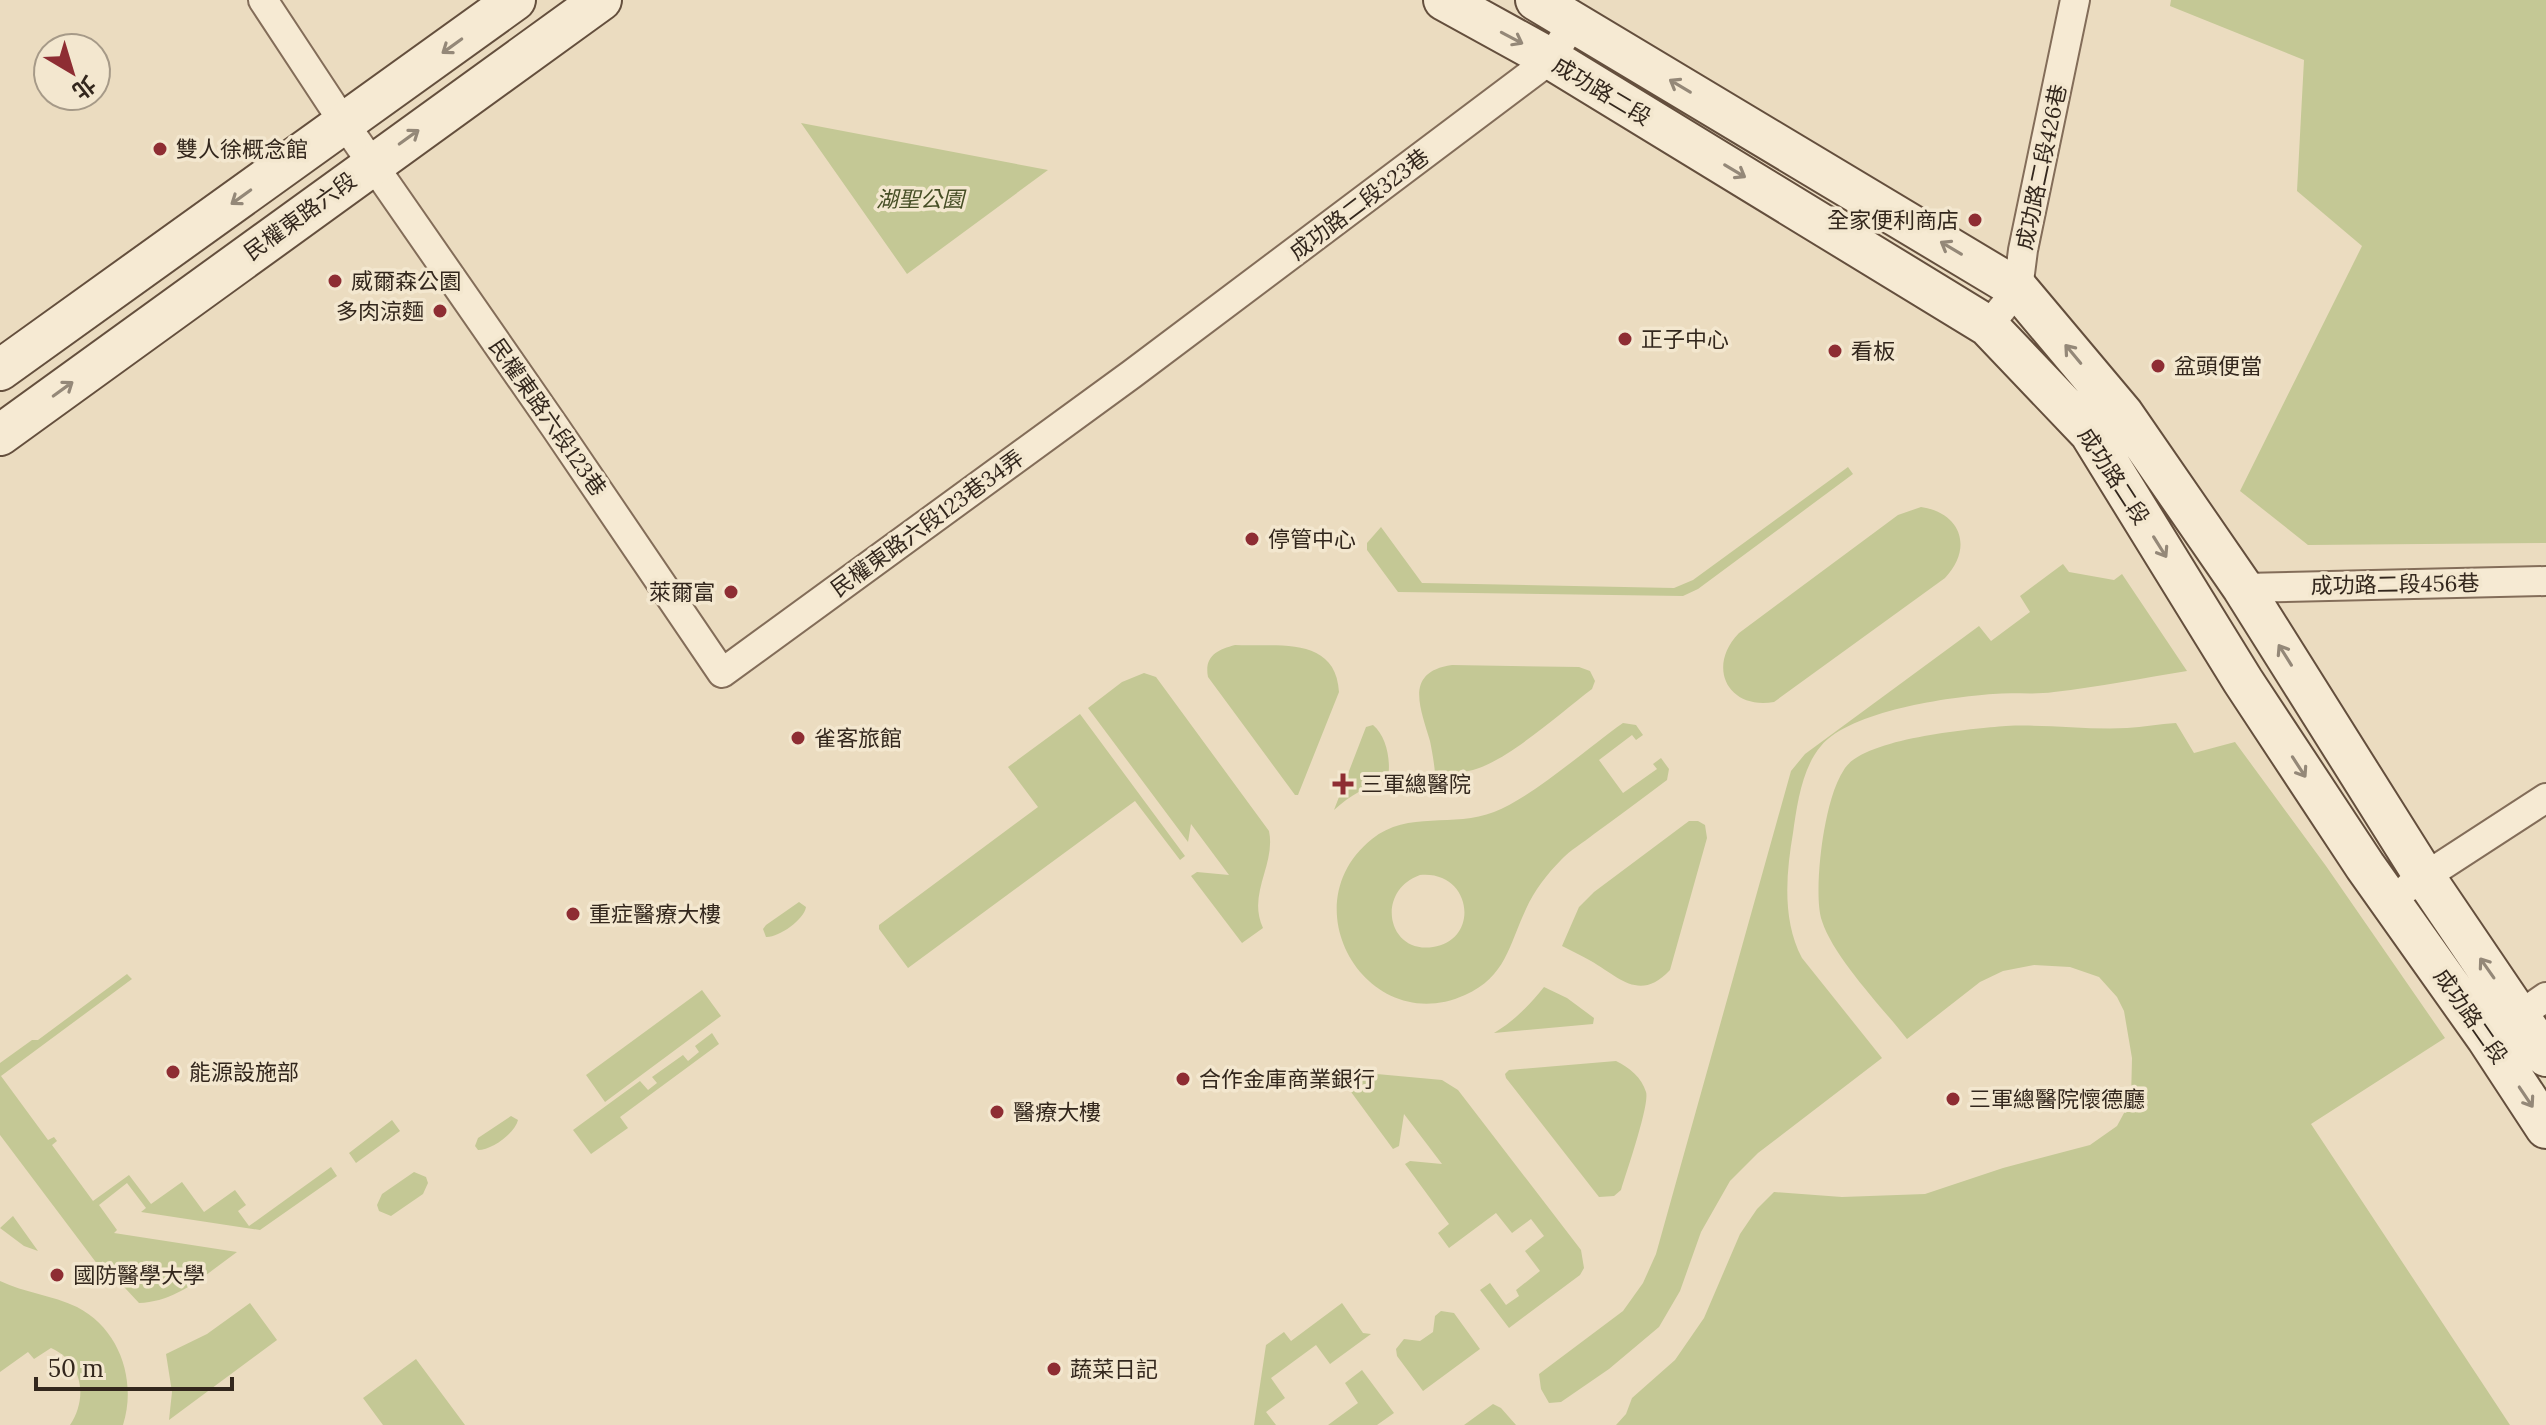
<svg xmlns="http://www.w3.org/2000/svg" width="2546" height="1425" font-family="Lora,'Noto Sans TC',serif">
  <rect width="100%" height="100%" fill="#ebdcc0"/>
  <path fill="#c4c895" fill-rule="evenodd" d="M 2171,0 L 2546,0 L 2546,543 L 2308,545 L 2240,491 L 2362,246 L 2297,191 L 2304,60 L 2170,6 Z
    M 801,123 L 1048,170 L 907,274 Z
    M 1848,467 L 1853,474 L 1698,589 L 1683,596 L 1398,592 L 1367,550 L 1367,543 L 1381,527 L 1422,583 L 1674,588 L 1693,580 Z
    M 1921,507 C 1962,513 1973,549 1945,578 L 1774,702 C 1728,710 1706,667 1739,633 L 1898,515 Z
    M 2063,564 L 2069,572 L 2114,580 L 2122,574 L 2187,671 C 2143,678 2099,687 2054,692 C 2034,695 2013,692 1993,694 C 1949,697 1850,711 1821,746 C 1802,768 1797,805 1793,833 C 1786,874 1782,920 1802,958 L 1882,1058 L 1758,1153 L 1730,1181 L 1701,1232 L 1680,1291 L 1659,1327 L 1609,1369 L 1561,1402 L 1549,1403 L 1541,1389 L 1539,1374 L 1623,1311 L 1643,1283 L 1656,1254 L 1791,771 L 1805,754 L 1979,626 L 1991,641 L 2030,612 L 2020,596 Z
    M 1235,645 C 1276,647 1336,635 1339,692 L 1298,795 L 1295,795 L 1208,677 C 1204,656 1217,650 1235,645 Z
    M 1452,665 L 1579,667 L 1590,671 L 1595,681 L 1592,689 C 1560,713 1509,760 1473,770 C 1460,773 1448,773 1435,773 C 1434,762 1432,751 1430,741 C 1421,709 1403,672 1452,665 Z
    M 1144,673 L 1156,677 L 1269,831 C 1276,865 1247,893 1263,928 L 1242,943 L 1191,876 L 1197,872 L 1229,875 L 1191,824 L 1188,842 L 1088,708 L 1122,682 Z
    M 1080,714 L 1185,856 L 1180,860 L 1135,801 L 908,968 L 879,929 L 879,925 L 1038,807 L 1008,767 Z
    M 1623,723 L 1636,725 L 1643,735 L 1636,740 L 1632,735 L 1599,760 L 1623,793 L 1657,769 L 1653,764 L 1661,758 L 1669,769 L 1667,780 C 1643,798 1619,816 1594,834 C 1583,843 1570,850 1561,860 C 1547,874 1534,891 1526,909 C 1509,945 1506,977 1465,995 C 1368,1039 1288,906 1372,839 C 1408,810 1454,828 1494,812 C 1534,796 1586,749 1623,723 ZM 1420,875 C 1472,870 1481,940 1433,947 C 1387,954 1375,891 1420,875 Z
    M 2176,723 L 2194,753 L 2235,742 L 2326,866 L 2445,1038 L 2311,1124 L 2510,1425 L 1616,1425 L 1626,1414 L 1632,1398 L 1675,1360 L 1704,1318 L 1740,1234 L 1757,1209 L 1774,1192 L 1842,1197 L 1925,1194 L 2003,1168 L 2090,1145 L 2117,1126 L 2131,1100 L 2132,1058 L 2124,1011 L 2117,997 L 2099,977 L 2070,967 L 2034,965 L 2003,971 L 1980,982 L 1907,1039 C 1882,1007 1834,958 1822,921 C 1815,901 1820,853 1824,831 C 1828,810 1833,786 1845,768 C 1866,738 1970,729 2006,726 C 2047,724 2087,730 2127,728 C 2143,727 2160,724 2176,723 Z
    M 1373,725 C 1387,737 1391,761 1388,779 C 1368,786 1350,795 1334,810 L 1366,727 Z
    M 1689,821 L 1698,821 L 1705,825 L 1707,838 L 1670,970 C 1640,1002 1620,978 1591,961 C 1582,956 1572,951 1562,946 L 1579,907 L 1594,892 Z
    M 799,902 L 806,907 C 804,920 778,938 766,937 L 763,929 L 766,925 Z
    M 127,974 L 132,979 L 1,1076 L 48,1140 L 54,1137 L 57,1141 L 52,1145 L 93,1201 L 129,1175 L 151,1204 L 182,1182 L 204,1212 L 235,1190 L 246,1205 L 238,1211 L 249,1226 L 331,1167 L 337,1176 L 260,1230 L 141,1212 L 146,1208 L 127,1183 L 99,1205 L 117,1230 L 114,1233 L 237,1252 C 206,1274 177,1302 139,1303 L 125,1288 L 104,1273 L 0,1135 L 0,1063 L 32,1040 L 38,1040 Z
    M 1544,987 L 1567,998 L 1594,1018 L 1593,1024 L 1494,1033 C 1514,1021 1529,1006 1544,987 Z
    M 702,990 L 721,1016 L 605,1102 L 586,1075 Z
    M 712,1033 L 719,1044 L 620,1117 L 628,1128 L 591,1154 L 573,1130 L 640,1081 L 648,1090 L 657,1083 L 652,1077 L 683,1055 L 688,1061 L 699,1052 L 695,1046 Z
    M 1616,1061 C 1629,1067 1642,1078 1646,1092 C 1650,1104 1626,1173 1621,1190 L 1614,1196 L 1599,1197 L 1506,1078 L 1505,1074 L 1509,1070 Z
    M 1355,1072 L 1442,1080 L 1458,1090 L 1581,1250 L 1584,1268 L 1580,1275 L 1509,1328 L 1480,1290 L 1490,1283 L 1506,1305 L 1519,1296 L 1516,1290 L 1540,1271 L 1525,1251 L 1544,1236 L 1531,1219 L 1512,1233 L 1496,1213 L 1449,1248 L 1438,1233 L 1449,1224 L 1405,1164 L 1410,1161 L 1442,1164 L 1404,1114 L 1399,1146 L 1393,1149 L 1343,1081 Z
    M 511,1116 L 518,1120 C 515,1133 492,1150 478,1150 L 475,1146 L 478,1138 Z
    M 392,1120 L 400,1131 L 356,1163 L 349,1153 Z
    M 414,1172 L 426,1177 L 428,1183 L 423,1194 L 391,1216 L 379,1211 L 377,1205 L 382,1194 Z
    M 13,1216 L 38,1251 L 24,1246 L 0,1228 Z
    M 0,1281 C 25,1293 52,1295 77,1307 C 120,1329 137,1381 123,1425 L 70,1425 C 88,1398 83,1362 51,1348 L 34,1359 L 28,1352 L 0,1372 Z
    M 250,1303 L 277,1340 L 169,1420 L 172,1392 L 166,1354 L 207,1334 Z
    M 1342,1303 L 1363,1333 L 1371,1334 L 1330,1364 L 1316,1345 L 1271,1378 L 1285,1398 L 1266,1412 L 1276,1425 L 1254,1425 L 1266,1345 L 1284,1332 L 1291,1341 Z
    M 1441,1311 L 1454,1313 L 1480,1349 L 1423,1391 L 1397,1356 L 1396,1349 L 1404,1339 L 1420,1341 L 1433,1332 L 1435,1316 Z
    M 416,1359 L 465,1425 L 383,1425 L 363,1398 Z
    M 1362,1370 L 1394,1413 L 1377,1425 L 1328,1425 L 1358,1403 L 1345,1383 Z
    M 1493,1404 L 1501,1408 L 1516,1425 L 1464,1425 Z"/>
  <g fill="none" stroke-linecap="round" stroke-linejoin="round">
    <defs>
      <path id="minor" d="M 263,0 L 344,123 L 555,427 L 722,673 L 1132,374 L 1551,59 L 1573,22
        M 1988,326 L 2018,289 L 2023,250 L 2075,0
        M 2243,588 L 2546,581
        M 2409,887 L 2546,798
        M 2504,1026 L 2546,997"/>
      <path id="secondary" d="M 1444,0 L 1551,59 L 1988,326 L 2090,433 L 2243,681 L 2365,866 L 2487,1038 L 2546,1128
        M 1536,0 L 2018,289 L 2123,414 L 2243,588 L 2424,876 L 2546,1056
        M 0,370 L 515,0
        M 0,435 L 601,0"/>
    </defs>
    <use href="#minor" stroke="#836d59" stroke-width="32"/>
    <use href="#secondary" stroke="#644f3d" stroke-width="44"/>
    <use href="#minor" stroke="#f6ead3" stroke-width="28"/>
    <use href="#secondary" stroke="#f6ead3" stroke-width="40"/>
  </g>
  <defs><path id="oneway-shaft" d="M-6 0H5M1.5-3L5.5 0L1.5 3" fill="none" stroke-width="1.6" stroke-linecap="round" stroke-linejoin="round" transform="scale(2)"/></defs>
  <g stroke="#948878">
    <use href="#oneway-shaft" transform="translate(1512 38) rotate(28)"/>
    <use href="#oneway-shaft" transform="translate(452 46) rotate(144)"/>
    <use href="#oneway-shaft" transform="translate(1680 86) rotate(-149)"/>
    <use href="#oneway-shaft" transform="translate(409 137) rotate(-36)"/>
    <use href="#oneway-shaft" transform="translate(1735 171) rotate(31)"/>
    <use href="#oneway-shaft" transform="translate(241 197) rotate(144)"/>
    <use href="#oneway-shaft" transform="translate(1951 248) rotate(-149)"/>
    <use href="#oneway-shaft" transform="translate(2073 354) rotate(-130)"/>
    <use href="#oneway-shaft" transform="translate(63 389) rotate(-36)"/>
    <use href="#oneway-shaft" transform="translate(2160 547) rotate(58)"/>
    <use href="#oneway-shaft" transform="translate(2285 655) rotate(-122)"/>
    <use href="#oneway-shaft" transform="translate(2299 767) rotate(57)"/>
    <use href="#oneway-shaft" transform="translate(2487 968) rotate(-125)"/>
    <use href="#oneway-shaft" transform="translate(2526 1097) rotate(56)"/>
  </g>
  <g fill="#8e2d33" stroke="#f3e7cf" stroke-width="3">
    <circle cx="160" cy="149" r="8"/>
    <circle cx="1975" cy="220" r="8"/>
    <circle cx="335" cy="281" r="8"/>
    <circle cx="440" cy="311" r="8"/>
    <circle cx="1625" cy="339" r="8"/>
    <circle cx="1835" cy="351" r="8"/>
    <circle cx="2158" cy="366" r="8"/>
    <circle cx="1252" cy="539" r="8"/>
    <circle cx="731" cy="592" r="8"/>
    <circle cx="798" cy="738" r="8"/>
    <path d="M1339 772h8v8h8v8h-8v8h-8v-8h-8v-8h8z"/>
    <circle cx="573" cy="914" r="8"/>
    <circle cx="173" cy="1072" r="8"/>
    <circle cx="1183" cy="1079" r="8"/>
    <circle cx="1953" cy="1099" r="8"/>
    <circle cx="997" cy="1112" r="8"/>
    <circle cx="57" cy="1275" r="8"/>
    <circle cx="1054" cy="1369" r="8"/>
  </g>
  <g text-anchor="middle" dominant-baseline="central" stroke-width="7" stroke-linejoin="round" paint-order="stroke">
    <g font-size="22" fill="#33271d" stroke="#f3e7cf">
      <text transform="translate(1602 91) rotate(31)">成功路二段</text>
      <text transform="translate(2041 167) rotate(-78)">成功路二段426巷</text>
      <text transform="translate(1359 204) rotate(-37)">成功路二段323巷</text>
      <text transform="translate(300 216) rotate(-36)">民權東路六段</text>
      <text transform="translate(548 417) rotate(55)">民權東路六段123巷</text>
      <text transform="translate(2114 476) rotate(57)">成功路二段</text>
      <text transform="translate(927 523) rotate(-36)">民權東路六段123巷34弄</text>
      <text transform="translate(2395 584) rotate(-1)">成功路二段456巷</text>
      <text transform="translate(2471 1016) rotate(55)">成功路二段</text>
    </g>
    <g font-size="22" fill="#33271d" stroke="#f3e7cf" text-anchor="start">
      <text x="176" y="149">雙人徐概念館</text>
      <text x="1959" y="220" text-anchor="end">全家便利商店</text>
      <text x="351" y="281">威爾森公園</text>
      <text x="424" y="311" text-anchor="end">多肉涼麵</text>
      <text x="1641" y="339">正子中心</text>
      <text x="1851" y="351">看板</text>
      <text x="2174" y="366">盆頭便當</text>
      <text x="1268" y="539">停管中心</text>
      <text x="715" y="592" text-anchor="end">萊爾富</text>
      <text x="814" y="738">雀客旅館</text>
      <text x="1361" y="784">三軍總醫院</text>
      <text x="589" y="914">重症醫療大樓</text>
      <text x="189" y="1072">能源設施部</text>
      <text x="1199" y="1079">合作金庫商業銀行</text>
      <text x="1969" y="1099">三軍總醫院懷德廳</text>
      <text x="1013" y="1112">醫療大樓</text>
      <text x="73" y="1275">國防醫學大學</text>
      <text x="1070" y="1369">蔬菜日記</text>
    </g>
    <g font-size="22" font-style="italic" fill="#464e25" stroke="#f3e7cf">
      <text x="920" y="199">湖聖公園</text>
    </g>
  </g>
  <g transform="translate(72 72) rotate(142)"><circle r="38" fill="#f3e7cf" stroke="#a69a88" stroke-width="2"/>
  <path d="M0-6L14 30L0 20L-14 30Z" fill="#8e2d33"/>
  <text y="-12" font-size="22" font-weight="bold" text-anchor="middle" fill="#33271d">北</text>
  </g>
  <path d="M36 1377v12h196v-12" fill="none" stroke="#33271d" stroke-width="4"/>
  <text x="48" y="1377" font-size="24" fill="#33271d" stroke="#f3e7cf" stroke-width="6" paint-order="stroke">50 m</text>
</svg>
